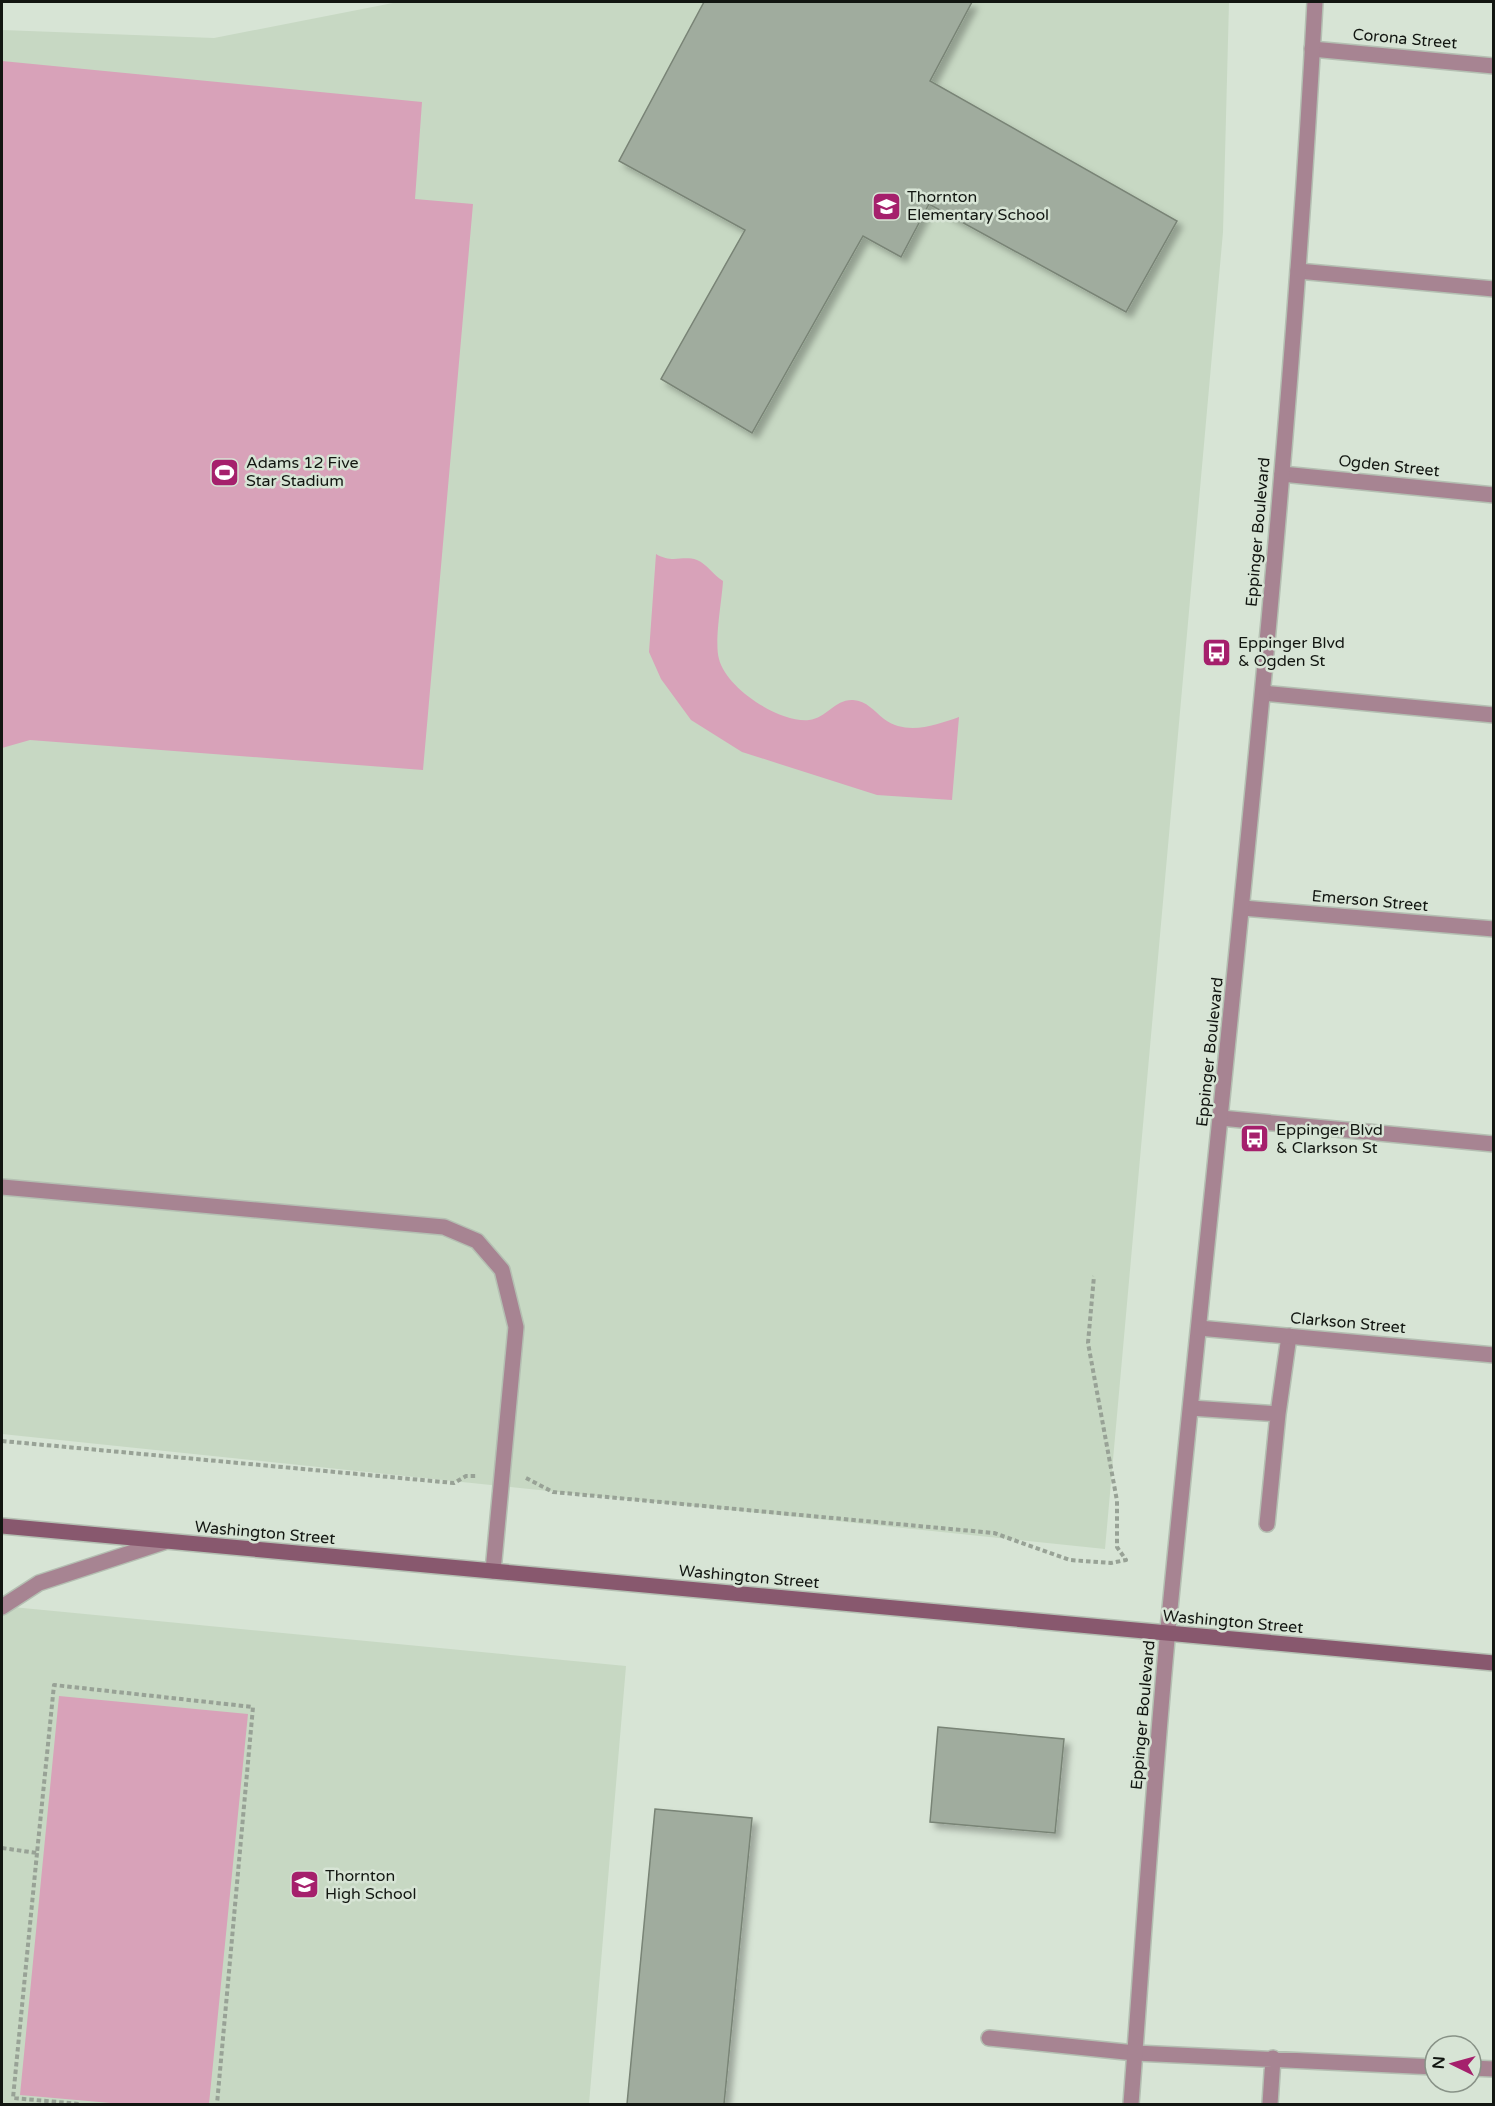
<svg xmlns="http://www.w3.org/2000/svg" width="1495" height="2106" font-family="'Varela Round',sans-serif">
  <defs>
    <filter id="shadow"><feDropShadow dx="5.5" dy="5.5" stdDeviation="3" flood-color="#0004"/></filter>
  </defs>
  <rect width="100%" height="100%" fill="#d7e4d5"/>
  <path fill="#c7d8c3" d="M 398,2 L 1229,2 L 1223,232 L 1105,1549 L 2,1434 L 2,30 L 214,38 Z
    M 2,1606 L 626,1666 L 589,2104 L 2,2104 Z"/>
  <path fill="#d8a2b9" d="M 2,61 L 422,102 L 415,199 L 473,204 L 423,770 L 30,740 L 2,748 Z
    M 656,554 C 673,564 682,555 697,560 C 707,564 713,575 723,581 C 722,600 714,642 719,659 C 726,688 779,723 809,720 C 827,718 835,699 853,700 C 867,701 874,711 884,719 C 907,736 936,725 959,717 L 952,800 L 877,795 L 742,752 L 691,720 L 661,679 L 649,652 Z
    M 59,1696 L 248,1714 L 209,2104 L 122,2104 L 20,2095 Z"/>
  <path fill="#a0ac9e" stroke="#798476" stroke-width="1.5" filter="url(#shadow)" d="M 704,2 L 972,2 L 930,81 L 1177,221 L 1126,312 L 929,204 L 901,257 L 863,236 L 752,433 L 661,379 L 745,230 L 619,161 Z
    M 938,1727 L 1064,1739 L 1055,1833 L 930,1822 Z
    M 655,1809 L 752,1818 L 724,2104 L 627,2104 Z"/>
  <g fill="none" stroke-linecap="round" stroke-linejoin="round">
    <defs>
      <path id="service" d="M 1298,271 L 1494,289
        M 1263,693 L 1494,715
        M 1221,1118 L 1494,1144
        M 2,1187 L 444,1227 L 477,1241 L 502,1270 L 516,1327 L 493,1571
        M 1191,1408 L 1278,1414 L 1267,1524
        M 1278,1414 L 1289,1336
        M 2,1607 L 39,1583 L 164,1542
        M 989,2038 L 1135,2053 L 1435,2067
        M 1471,2068 L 1494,2069
        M 1270,2104 L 1273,2058"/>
      <path id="minor" d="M 1312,49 L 1494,66
        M 1282,474 L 1494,495
        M 1243,908 L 1494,929
        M 1199,1328 L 1494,1355"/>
      <path id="tertiary" d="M 1131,2104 C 1143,1946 1153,1787 1168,1629 C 1221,1086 1286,546 1315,2"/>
      <path id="secondary" d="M 2,1526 L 1494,1663"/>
    </defs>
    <use href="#service" stroke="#b4bfb2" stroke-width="18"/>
    <use href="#minor" stroke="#b4bfb2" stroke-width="18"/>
    <use href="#tertiary" stroke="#b4bfb2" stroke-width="18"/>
    <use href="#secondary" stroke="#b4bfb2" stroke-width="18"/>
    <path stroke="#98a296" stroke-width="4" stroke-dasharray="4.5 3" stroke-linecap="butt" d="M 2,1441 L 454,1483 L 466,1476 L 477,1476
      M 526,1478 L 553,1492 L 994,1533 L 1070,1560 L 1111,1563 L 1126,1560 L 1117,1547 L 1117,1501 L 1088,1343 L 1094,1276
      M 2,1848 L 37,1853 L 54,1685 L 253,1707 L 217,2104
      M 37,1853 L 13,2098 L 80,2104"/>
    <use href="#service" stroke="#a78492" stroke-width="15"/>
    <use href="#minor" stroke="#a78492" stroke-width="15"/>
    <use href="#tertiary" stroke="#a78492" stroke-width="15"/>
    <use href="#secondary" stroke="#88586e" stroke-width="15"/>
  </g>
  <defs>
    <symbol id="school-square" viewBox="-11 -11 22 22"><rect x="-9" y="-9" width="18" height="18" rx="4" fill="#a5206c" stroke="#d7e4d5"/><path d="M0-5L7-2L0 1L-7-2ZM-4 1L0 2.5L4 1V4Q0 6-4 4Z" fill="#fff"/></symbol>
    <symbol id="stadium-square" viewBox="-11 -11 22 22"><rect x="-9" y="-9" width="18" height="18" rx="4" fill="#a5206c" stroke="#d7e4d5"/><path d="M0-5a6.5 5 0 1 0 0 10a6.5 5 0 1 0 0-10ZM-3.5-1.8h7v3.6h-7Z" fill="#fff"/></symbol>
    <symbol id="bus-square" viewBox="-11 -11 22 22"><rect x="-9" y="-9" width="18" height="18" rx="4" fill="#a5206c" stroke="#d7e4d5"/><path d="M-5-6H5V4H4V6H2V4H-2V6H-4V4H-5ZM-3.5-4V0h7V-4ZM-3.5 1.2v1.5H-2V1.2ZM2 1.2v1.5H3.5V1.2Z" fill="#fff"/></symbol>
  </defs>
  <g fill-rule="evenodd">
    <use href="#school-square" x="870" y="190" width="33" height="33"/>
    <use href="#stadium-square" x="208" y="456" width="33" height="33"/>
    <use href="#bus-square" x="1200" y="636" width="33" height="33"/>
    <use href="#bus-square" x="1238" y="1122" width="33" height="33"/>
    <use href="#school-square" x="288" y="1868" width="33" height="33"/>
  </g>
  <g text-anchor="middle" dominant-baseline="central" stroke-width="5" stroke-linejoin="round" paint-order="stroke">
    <g font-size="16" fill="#121611" stroke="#d7e4d5">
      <text transform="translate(1405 39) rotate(5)">Corona Street</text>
      <text transform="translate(1389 466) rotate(6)">Ogden Street</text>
      <text transform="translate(1258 532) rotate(-85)">Eppinger Boulevard</text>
      <text transform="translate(1370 901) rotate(5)">Emerson Street</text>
      <text transform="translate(1210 1052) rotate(-84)">Eppinger Boulevard</text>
      <text transform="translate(1348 1323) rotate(5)">Clarkson Street</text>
      <text transform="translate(265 1533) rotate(5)">Washington Street</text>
      <text transform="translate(749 1577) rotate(5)">Washington Street</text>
      <text transform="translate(1233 1622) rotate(5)">Washington Street</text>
      <text transform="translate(1143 1715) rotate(-85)">Eppinger Boulevard</text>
    </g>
    <g font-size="16" fill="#121611" stroke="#d7e4d5" text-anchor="start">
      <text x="907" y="197">Thornton<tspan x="907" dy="18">Elementary School</tspan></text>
      <text x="246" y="463">Adams 12 Five<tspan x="246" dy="18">Star Stadium</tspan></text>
      <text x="1238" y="643">Eppinger Blvd<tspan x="1238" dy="18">&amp; Ogden St</tspan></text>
      <text x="1276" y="1130">Eppinger Blvd<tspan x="1276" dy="18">&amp; Clarkson St</tspan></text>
      <text x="325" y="1876">Thornton<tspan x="325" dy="18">High School</tspan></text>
    </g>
  </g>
  <rect width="1495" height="2106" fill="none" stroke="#121611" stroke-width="6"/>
  <g transform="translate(1453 2064) rotate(275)"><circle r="28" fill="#d7e4d5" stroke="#889287" stroke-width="1.5"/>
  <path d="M0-4.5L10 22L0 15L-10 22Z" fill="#a5206c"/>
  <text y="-9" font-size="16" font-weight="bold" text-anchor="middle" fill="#121611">N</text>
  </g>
</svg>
